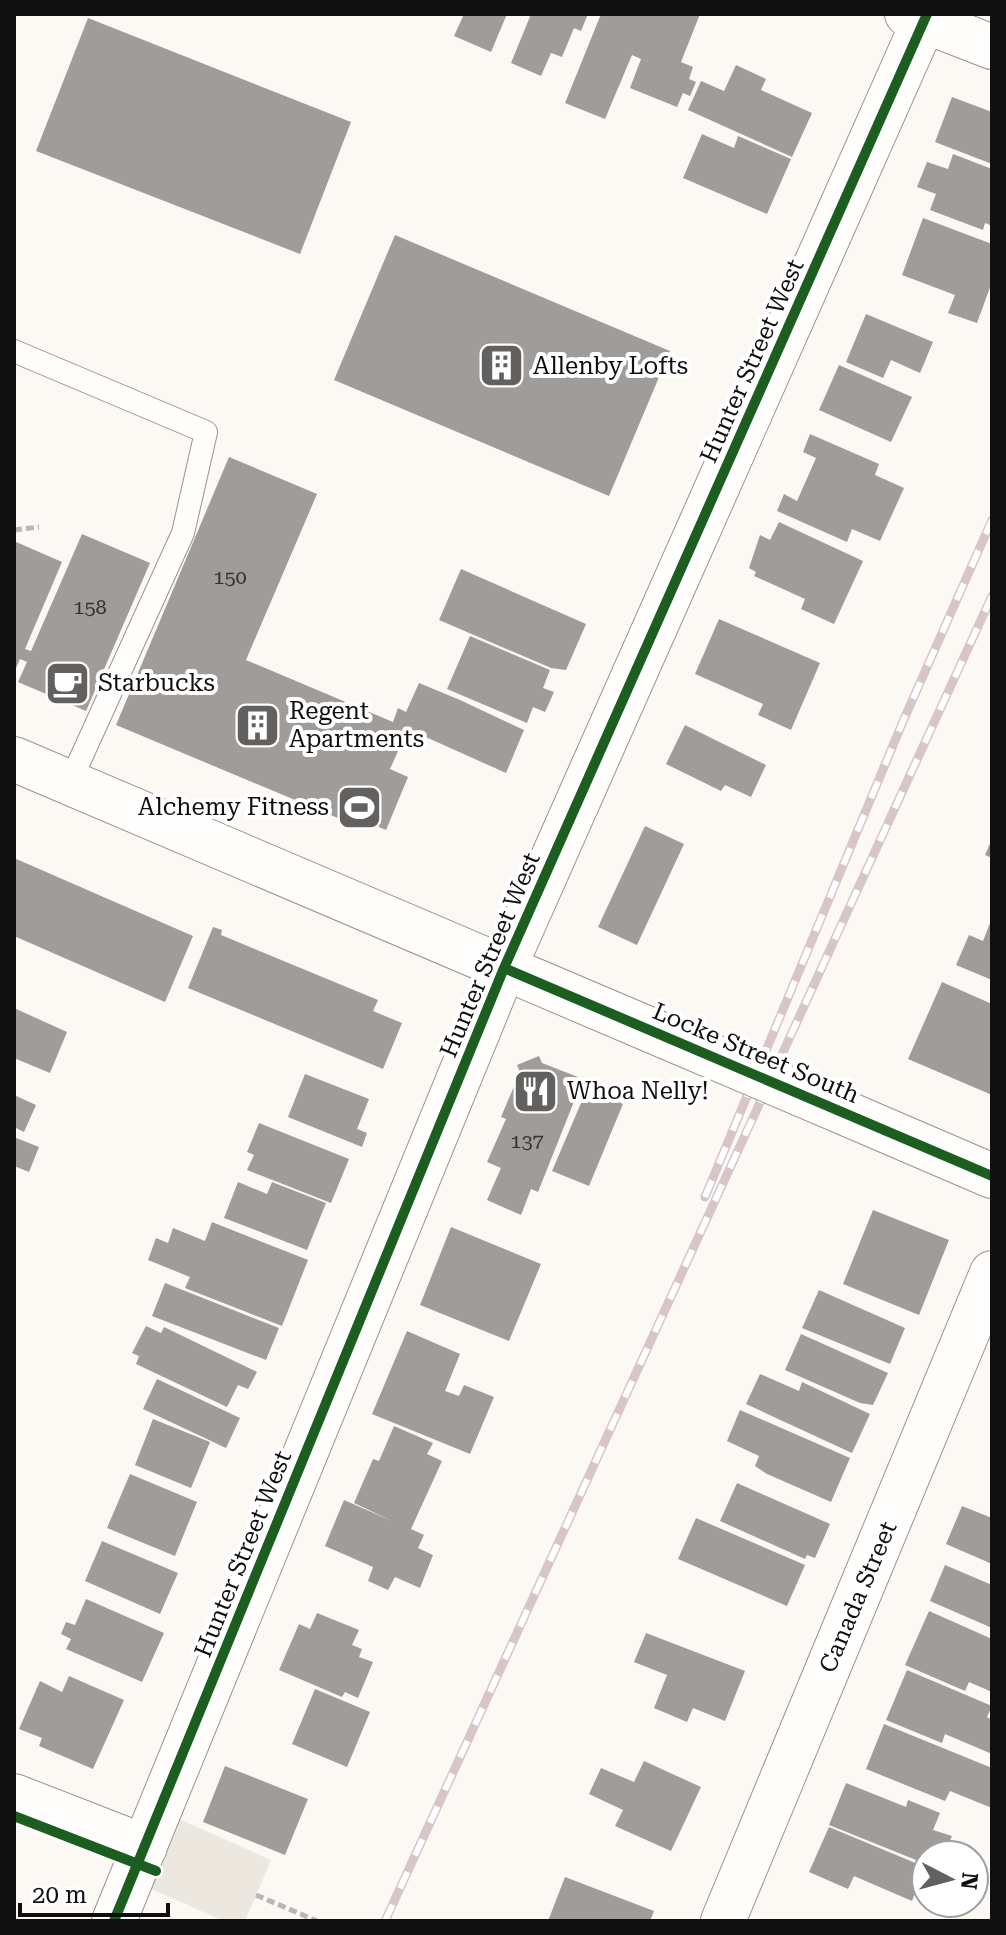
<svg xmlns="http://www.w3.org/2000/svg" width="1006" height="1935" font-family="'Roboto Serif',serif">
  <rect width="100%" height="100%" fill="#fcf9f4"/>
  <path fill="#ece7df" d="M 179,1819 L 271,1860 L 245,1921 L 224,1921 L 149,1888 Z"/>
  <path fill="#a09c99" d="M 464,14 L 507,14 L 491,52 L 454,36 Z
    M 531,14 L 588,14 L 581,31 L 574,28 L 562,57 L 551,53 L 541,76 L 511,63 Z
    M 601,14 L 700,14 L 681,62 L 693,67 L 689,79 L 696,82 L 690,96 L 683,93 L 677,107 L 630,88 L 641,59 L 632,55 L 605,119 L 565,103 Z
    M 88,18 L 351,122 L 300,254 L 36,151 Z
    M 736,65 L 766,79 L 761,90 L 812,113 L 792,157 L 688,110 L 701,81 L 724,91 Z
    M 952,97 L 992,112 L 992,164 L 935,142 Z
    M 702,134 L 734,148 L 738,136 L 791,159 L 767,214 L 683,178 Z
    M 953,154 L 992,169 L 992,226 L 985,223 L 983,230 L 930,210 L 936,194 L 917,187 L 927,162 L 948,169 Z
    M 923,218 L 992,244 L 992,282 L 977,323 L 948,313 L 955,295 L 902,275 Z
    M 395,235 L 670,351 L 609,496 L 334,380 Z
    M 866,314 L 933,342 L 920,373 L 891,360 L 883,378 L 846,362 Z
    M 839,365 L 912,397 L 891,442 L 819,410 Z
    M 810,434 L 879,464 L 875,475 L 904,488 L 880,541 L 852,529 L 847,542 L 777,511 L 784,494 L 797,501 L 816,458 L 803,452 Z
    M 229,457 L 317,494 L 246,660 L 393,722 L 398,708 L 406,712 L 419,683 L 460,700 L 524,730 L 506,773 L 408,729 L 390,769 L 408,777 L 386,830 L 348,814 L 345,821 L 116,725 Z
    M 779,522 L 863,561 L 834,624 L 801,609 L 805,599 L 754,576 L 756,572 L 749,568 L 760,535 L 770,540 Z
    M 82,534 L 150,563 L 86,711 L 18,682 L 27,662 L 20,659 L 14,673 L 14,541 L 62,562 L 25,649 L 31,651 Z
    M 461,569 L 586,624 L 566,670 L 551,668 L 439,620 Z
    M 719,619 L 820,663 L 791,730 L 758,715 L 763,704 L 695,674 Z
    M 470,636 L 550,670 L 543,688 L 554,692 L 545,712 L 533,707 L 527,723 L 447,689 Z
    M 685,725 L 766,765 L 751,797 L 725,785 L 721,791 L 666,764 Z
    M 645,826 L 684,844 L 637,945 L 598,927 Z
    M 992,839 L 992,858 L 985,855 Z
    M 14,858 L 193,936 L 165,1002 L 14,936 Z
    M 992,918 L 992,980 L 956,965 L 969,935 L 983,941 Z
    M 213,927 L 222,930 L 221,935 L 378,1000 L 373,1011 L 402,1023 L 383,1069 L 188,988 Z
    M 942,982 L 992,1004 L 992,1095 L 908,1059 Z
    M 14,1008 L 67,1032 L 50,1073 L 14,1058 Z
    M 539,1056 L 542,1063 L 583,1079 L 538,1192 L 531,1189 L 521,1215 L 487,1200 L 501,1168 L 487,1162 L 506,1119 L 501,1117 L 520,1072 L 517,1065 Z
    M 305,1074 L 369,1099 L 357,1129 L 367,1133 L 362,1147 L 288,1117 Z
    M 587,1089 L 623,1104 L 589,1186 L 552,1171 Z
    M 14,1095 L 36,1105 L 24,1132 L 14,1127 Z
    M 259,1123 L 349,1159 L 331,1203 L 247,1170 L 254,1155 L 247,1152 Z
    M 14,1137 L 39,1147 L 29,1172 L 14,1166 Z
    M 238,1182 L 267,1194 L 272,1182 L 326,1203 L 307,1250 L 224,1218 Z
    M 873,1210 L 949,1240 L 919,1315 L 843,1284 Z
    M 212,1222 L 308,1260 L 282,1326 L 185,1288 L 190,1277 L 148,1260 L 156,1238 L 168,1243 L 173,1228 L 205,1241 Z
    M 451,1227 L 541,1264 L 509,1341 L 420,1305 Z
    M 165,1283 L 279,1328 L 266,1360 L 152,1316 Z
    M 819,1290 L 905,1328 L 890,1364 L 802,1328 Z
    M 146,1326 L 161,1333 L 164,1327 L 257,1372 L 248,1389 L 238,1385 L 227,1407 L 136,1364 L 139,1356 L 132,1353 Z
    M 407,1331 L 460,1354 L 445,1391 L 459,1396 L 464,1385 L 494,1397 L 470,1454 L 372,1414 Z
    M 801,1334 L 888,1373 L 873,1405 L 860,1403 L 785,1370 Z
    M 760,1374 L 799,1391 L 802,1382 L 870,1414 L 852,1453 L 746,1404 Z
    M 157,1379 L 240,1418 L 226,1448 L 143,1409 Z
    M 740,1410 L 850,1458 L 831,1502 L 767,1474 L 755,1466 L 759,1456 L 727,1441 Z
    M 153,1419 L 210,1442 L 191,1488 L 135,1465 Z
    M 394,1426 L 433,1443 L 427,1454 L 442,1461 L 411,1529 L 424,1535 L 418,1548 L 433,1555 L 420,1588 L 395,1577 L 388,1590 L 368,1581 L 373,1567 L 325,1546 L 344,1500 L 392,1521 L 354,1503 L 373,1459 L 379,1461 Z
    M 130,1474 L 197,1502 L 175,1556 L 107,1528 Z
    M 737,1483 L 830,1524 L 815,1558 L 807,1555 L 805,1559 L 720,1521 Z
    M 962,1506 L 992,1518 L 992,1564 L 946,1544 Z
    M 696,1518 L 805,1565 L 787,1606 L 678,1559 Z
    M 102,1541 L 178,1573 L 160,1614 L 85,1581 Z
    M 945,1565 L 992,1585 L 992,1628 L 930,1601 Z
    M 86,1599 L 164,1633 L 142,1682 L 66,1649 L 71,1639 L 61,1634 L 66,1622 L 75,1625 Z
    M 929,1611 L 992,1639 L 992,1692 L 969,1682 L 965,1691 L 905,1665 Z
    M 317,1613 L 359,1630 L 352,1645 L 362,1649 L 359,1657 L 373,1662 L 358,1698 L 345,1692 L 342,1697 L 279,1670 L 299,1624 L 310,1629 Z
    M 646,1633 L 745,1671 L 725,1721 L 693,1708 L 687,1722 L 654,1708 L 667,1675 L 634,1662 Z
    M 907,1670 L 992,1706 L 987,1717 L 992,1720 L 992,1754 L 945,1734 L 942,1743 L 886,1720 Z
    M 69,1676 L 124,1700 L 93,1769 L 39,1746 L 42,1738 L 19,1729 L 40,1681 L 62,1692 Z
    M 315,1689 L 370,1712 L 347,1767 L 292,1744 Z
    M 884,1724 L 992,1768 L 992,1808 L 950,1791 L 945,1801 L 866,1769 Z
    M 644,1761 L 701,1787 L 671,1851 L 615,1826 L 623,1810 L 589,1794 L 601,1768 L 634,1782 Z
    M 225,1766 L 308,1799 L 285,1855 L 203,1822 Z
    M 846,1783 L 906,1807 L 908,1800 L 940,1813 L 933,1830 L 952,1836 L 944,1855 L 926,1855 L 926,1864 L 829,1825 Z
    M 829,1827 L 925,1867 L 912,1901 L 854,1876 L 848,1889 L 809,1872 Z
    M 565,1877 L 654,1911 L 650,1921 L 548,1921 Z"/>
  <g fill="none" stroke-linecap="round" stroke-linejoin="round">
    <defs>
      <path id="service" d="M 14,351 L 206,432 L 183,533 L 70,782"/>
      <path id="minor" d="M 907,14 L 992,47
        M 14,1796 L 145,1847
        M 114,1921 L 504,968 L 927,14
        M 723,1921 L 992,1273"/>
      <path id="tertiary" d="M 14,759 L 667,1037
        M 850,1115 L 992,1176"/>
    </defs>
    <use href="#service" stroke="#969492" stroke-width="24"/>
    <use href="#minor" stroke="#969492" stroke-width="46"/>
    <use href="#tertiary" stroke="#969492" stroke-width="46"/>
    <path stroke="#b9b8b8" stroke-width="5" stroke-dasharray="8 4" stroke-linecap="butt" d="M 14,530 L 39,527
      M 256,1895 L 317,1921"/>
    <use href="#service" stroke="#fffefd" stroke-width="22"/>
    <use href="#minor" stroke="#fffefd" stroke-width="44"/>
    <use href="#tertiary" stroke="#fffefd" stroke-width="44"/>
    <defs>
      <path id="rail" d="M 705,1197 L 904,719 L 992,520
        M 385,1921 L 992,596"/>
    </defs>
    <use href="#rail" stroke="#d8c5c9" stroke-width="9"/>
    <use href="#rail" stroke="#fff" stroke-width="6" stroke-dasharray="18" stroke-linecap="butt"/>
    <defs>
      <path id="tertiary-bridge" d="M 667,1037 L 850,1115"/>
    </defs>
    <use href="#tertiary-bridge" stroke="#969492" stroke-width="46" stroke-linecap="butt"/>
    <use href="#tertiary-bridge" stroke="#fffefd" stroke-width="44"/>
    <defs>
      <path id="cycleway" d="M 504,968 L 992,1176
        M 14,1816 L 156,1871
        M 114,1921 L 504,968 L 927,14"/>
    </defs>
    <use href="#cycleway" stroke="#fff" stroke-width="15"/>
    <use href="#cycleway" stroke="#1b5e20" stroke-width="10"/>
  </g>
  <defs>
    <symbol id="building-square" viewBox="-11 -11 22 22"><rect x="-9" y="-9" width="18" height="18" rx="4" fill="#62615f" stroke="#fff"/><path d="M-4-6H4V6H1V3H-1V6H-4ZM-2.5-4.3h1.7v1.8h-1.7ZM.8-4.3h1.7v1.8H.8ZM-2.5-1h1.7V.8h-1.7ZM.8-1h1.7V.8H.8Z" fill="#fff"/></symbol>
    <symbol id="cafe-square" viewBox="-11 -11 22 22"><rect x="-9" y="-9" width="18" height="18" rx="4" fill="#62615f" stroke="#fff"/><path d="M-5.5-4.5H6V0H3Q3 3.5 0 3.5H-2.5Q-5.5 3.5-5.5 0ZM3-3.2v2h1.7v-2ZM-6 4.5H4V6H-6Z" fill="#fff"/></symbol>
    <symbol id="stadium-square" viewBox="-11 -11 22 22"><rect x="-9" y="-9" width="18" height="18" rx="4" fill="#62615f" stroke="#fff"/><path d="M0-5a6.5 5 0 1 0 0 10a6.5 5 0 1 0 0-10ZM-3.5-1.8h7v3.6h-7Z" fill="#fff"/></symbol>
    <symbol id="restaurant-square" viewBox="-11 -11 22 22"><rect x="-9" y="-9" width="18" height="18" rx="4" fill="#62615f" stroke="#fff"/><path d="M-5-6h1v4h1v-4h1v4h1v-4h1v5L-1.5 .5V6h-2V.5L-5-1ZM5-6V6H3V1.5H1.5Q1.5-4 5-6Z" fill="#fff"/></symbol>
  </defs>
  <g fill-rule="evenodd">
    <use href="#building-square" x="476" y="340" width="51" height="51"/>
    <use href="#cafe-square" x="42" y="658" width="51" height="51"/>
    <use href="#building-square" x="232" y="700" width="51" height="51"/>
    <use href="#stadium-square" x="334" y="782" width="51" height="51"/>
    <use href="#restaurant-square" x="510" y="1066" width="51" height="51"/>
  </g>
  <g text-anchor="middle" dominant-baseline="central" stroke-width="8" stroke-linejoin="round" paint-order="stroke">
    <g font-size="20" fill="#333232">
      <text x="230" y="577">150</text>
      <text x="90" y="607">158</text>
      <text x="527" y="1141">137</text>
    </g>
    <g font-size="24" fill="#0f0f0f" stroke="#fff">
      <text transform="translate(752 361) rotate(-66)">Hunter Street West</text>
      <text transform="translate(490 955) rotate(-67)">Hunter Street West</text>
      <text transform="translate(756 1053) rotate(23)">Locke Street South</text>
      <text transform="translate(243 1554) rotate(-68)">Hunter Street West</text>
      <text transform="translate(858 1597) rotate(-67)">Canada Street</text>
    </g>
    <g font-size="24" fill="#0f0f0f" stroke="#fff" text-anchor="start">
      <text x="533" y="366">Allenby Lofts</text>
      <text x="98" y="683">Starbucks</text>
      <text x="289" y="711">Regent<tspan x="289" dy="28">Apartments</tspan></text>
      <text x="329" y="807" text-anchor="end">Alchemy Fitness</text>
      <text x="567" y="1091">Whoa Nelly!</text>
    </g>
  </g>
  <rect width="1006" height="1935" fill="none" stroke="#0f0f0f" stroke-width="32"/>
  <g transform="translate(950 1879) rotate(96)"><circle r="38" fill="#ffffff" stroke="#9f9f9f" stroke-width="2"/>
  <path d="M0-6L14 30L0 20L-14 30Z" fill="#62615f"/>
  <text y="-12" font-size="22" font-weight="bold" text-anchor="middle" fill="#0f0f0f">N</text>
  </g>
  <path d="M20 1903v12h148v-12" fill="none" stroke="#0f0f0f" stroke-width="4"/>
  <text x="32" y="1903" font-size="24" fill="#0f0f0f" stroke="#ffffff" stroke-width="6" paint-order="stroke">20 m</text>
</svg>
